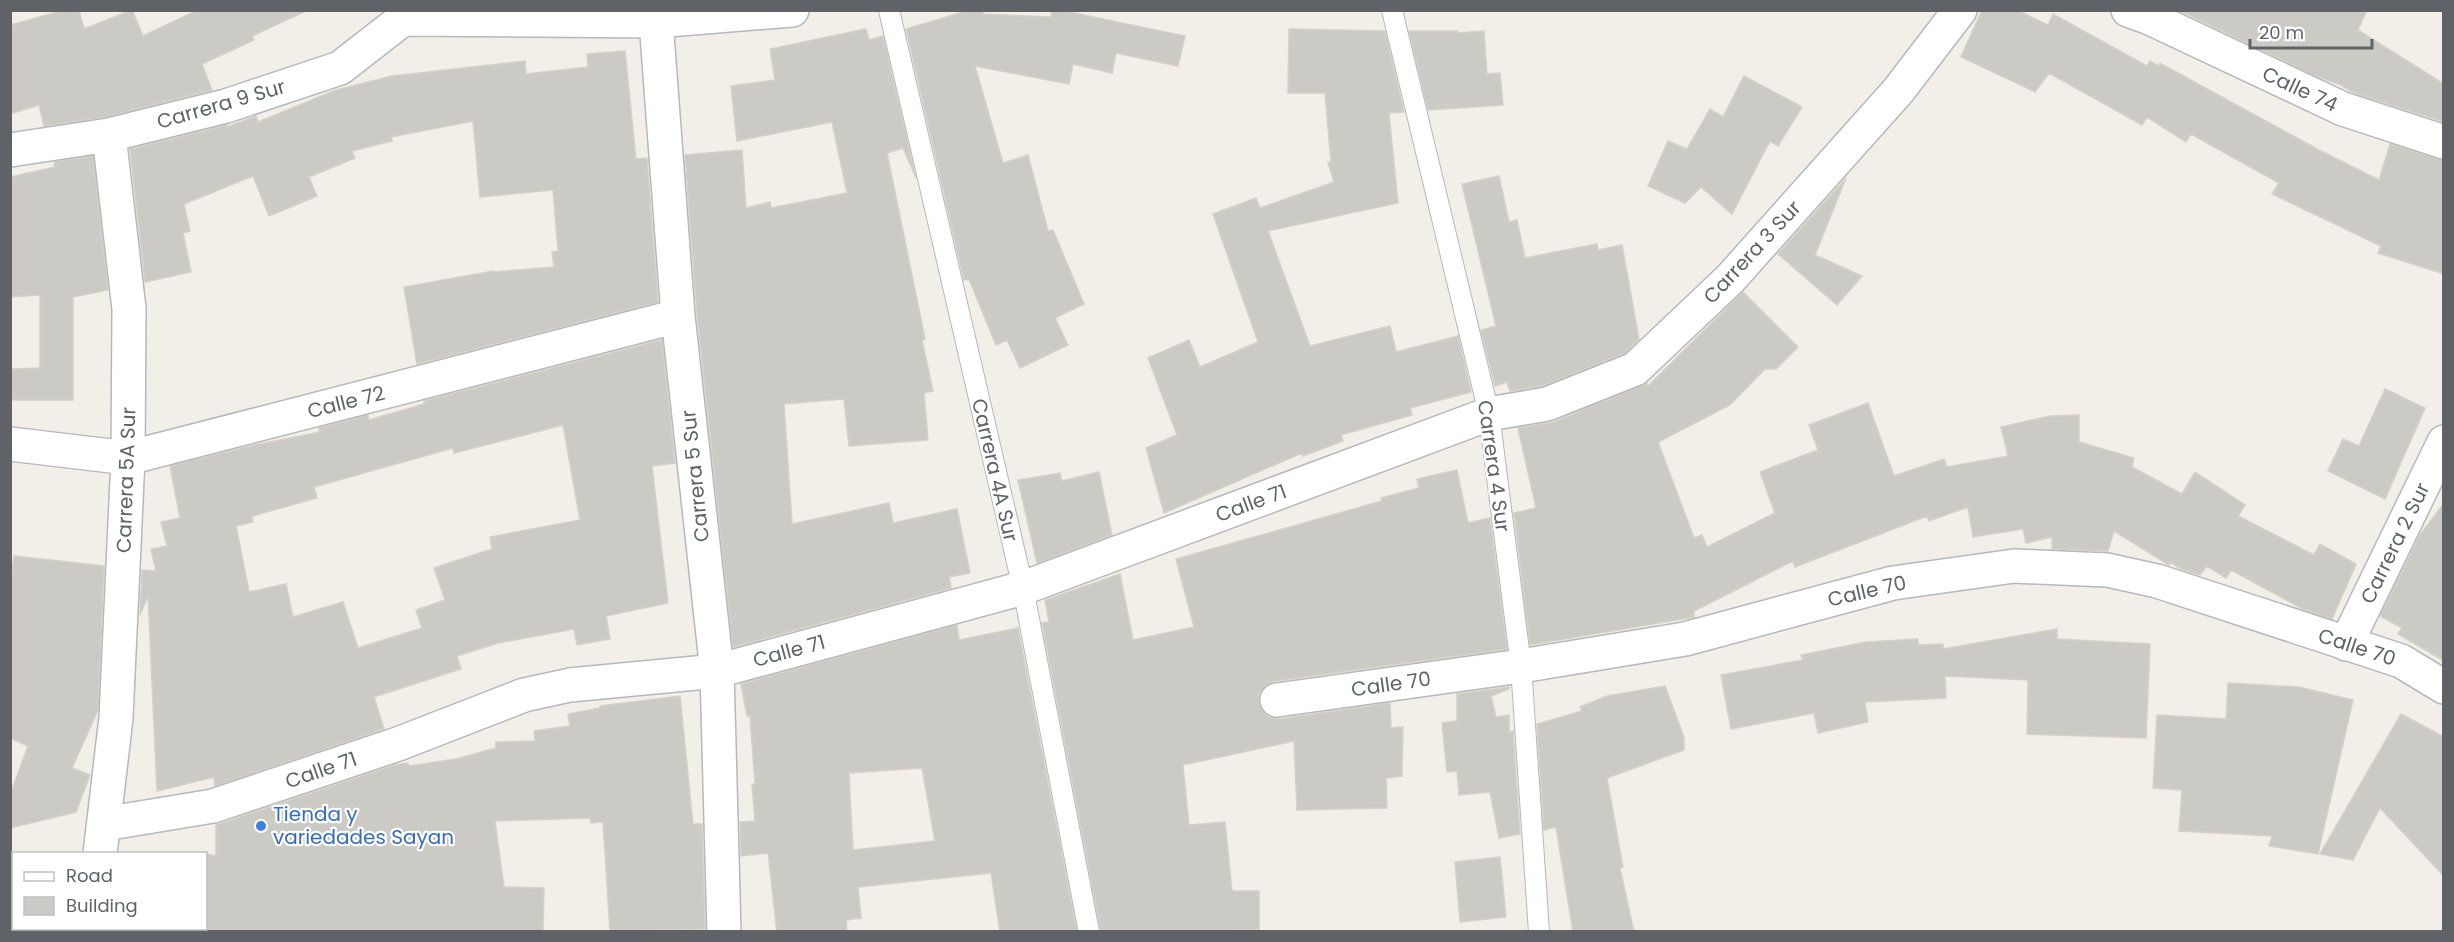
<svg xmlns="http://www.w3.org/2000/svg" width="2454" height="942" font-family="Poppins,sans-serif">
  <rect width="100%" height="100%" fill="#f1efe8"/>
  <path fill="#cccac5" stroke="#d6d1c6" stroke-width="1.5" fill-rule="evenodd" d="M 65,10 L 79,10 L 84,29 L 132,10 L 143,36 L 198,10 L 308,10 L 252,36 L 254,40 L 202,64 L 212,90 L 105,117 L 44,126 L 39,105 L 10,114 L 10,25 Z
    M 970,10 L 983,10 L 983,14 L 1051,17 L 1052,10 L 1060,10 L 1185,36 L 1178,66 L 1116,53 L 1112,73 L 1073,64 L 1069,84 L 975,66 L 1003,163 L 1028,155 L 1048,231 L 1053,230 L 1084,304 L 1055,318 L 1068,345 L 1020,368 L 1007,340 L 996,345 L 969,279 L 964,280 L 906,29 Z
    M 1982,10 L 2017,10 L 2048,25 L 2053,14 L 2147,66 L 2150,61 L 2159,66 L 2160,63 L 2319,150 L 2379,180 L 2390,144 L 2444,160 L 2444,274 L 2378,253 L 2381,246 L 2272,194 L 2279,183 L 2191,134 L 2186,142 L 2147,117 L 2142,125 L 2049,73 L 2035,92 L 1961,57 Z
    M 2178,10 L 2367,10 L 2358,30 L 2444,84 L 2444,122 L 2354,93 L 2341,85 L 2316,76 Z
    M 866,29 L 869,40 L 883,36 L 916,178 L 903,148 L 887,153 L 925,339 L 922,340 L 933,391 L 924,393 L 928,440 L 849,446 L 844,399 L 784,404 L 792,524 L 889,503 L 893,523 L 957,509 L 970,573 L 949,577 L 951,588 L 733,647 L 697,314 L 685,155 L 742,150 L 746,208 L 770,202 L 771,208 L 847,193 L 832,122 L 737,141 L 731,86 L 775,80 L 770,49 Z
    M 1289,29 L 1385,31 L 1404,112 L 1389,113 L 1398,203 L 1268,231 L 1310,346 L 1390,326 L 1396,352 L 1458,336 L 1471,392 L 1410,408 L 1412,415 L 1341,435 L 1343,441 L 1303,456 L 1302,453 L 1164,513 L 1146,448 L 1177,435 L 1148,358 L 1189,340 L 1200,367 L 1258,342 L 1213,214 L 1256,198 L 1260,208 L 1334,182 L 1328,162 L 1331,162 L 1325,93 L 1288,93 Z
    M 1409,31 L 1458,31 L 1457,33 L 1484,31 L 1487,74 L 1500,73 L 1503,105 L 1428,110 Z
    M 625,51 L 636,159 L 647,158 L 658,302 L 417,364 L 404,287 L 493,271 L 494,272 L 554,267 L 552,252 L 558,251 L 553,190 L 480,197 L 473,121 L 391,137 L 392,141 L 352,151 L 355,158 L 309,177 L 317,196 L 269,216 L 253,176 L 184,204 L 190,231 L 183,233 L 191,272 L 145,282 L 130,149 L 227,125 L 227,127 L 256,116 L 258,122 L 336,90 L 392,76 L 525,61 L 526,74 L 588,67 L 587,54 Z
    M 1744,76 L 1802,107 L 1778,146 L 1770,141 L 1732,214 L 1701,187 L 1685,203 L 1648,186 L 1668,141 L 1687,149 L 1710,109 L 1723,117 Z
    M 93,156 L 108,290 L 73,297 L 73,400 L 10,400 L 10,369 L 40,368 L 40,295 L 10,297 L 10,177 L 55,167 L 54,162 Z
    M 1499,176 L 1509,222 L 1517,220 L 1525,258 L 1597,244 L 1598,250 L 1622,245 L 1639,339 L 1625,353 L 1542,386 L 1510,391 L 1507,382 L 1495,386 L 1481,330 L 1496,326 L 1462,184 Z
    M 1846,178 L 1815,255 L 1862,276 L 1837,305 L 1778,254 Z
    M 1743,292 L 1798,347 L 1776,369 L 1765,369 L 1730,405 L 1658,442 L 1694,538 L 1702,535 L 1707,547 L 1775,513 L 1760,472 L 1818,450 L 1809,425 L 1868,403 L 1894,476 L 1944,459 L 1947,467 L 2008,456 L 2001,427 L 2050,416 L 2079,415 L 2079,442 L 2134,458 L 2132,467 L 2182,494 L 2195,472 L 2245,505 L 2238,516 L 2314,555 L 2320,544 L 2356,564 L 2332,619 L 2303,609 L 2231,570 L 2226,578 L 2207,566 L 2200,575 L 2181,569 L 2170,562 L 2169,565 L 2114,531 L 2108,551 L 2052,549 L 2052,537 L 2026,543 L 2023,529 L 1973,537 L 1968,507 L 1929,521 L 1927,516 L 1795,567 L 1793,561 L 1694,611 L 1694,617 L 1530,645 L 1514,513 L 1536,508 L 1518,428 L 1554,422 L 1647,383 L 1647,387 Z
    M 662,340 L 675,463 L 652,466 L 668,603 L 606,616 L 610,639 L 577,645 L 574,629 L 498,643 L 457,656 L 461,669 L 374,697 L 384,729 L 215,786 L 214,777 L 157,791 L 148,596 L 140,615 L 142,570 L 156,571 L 151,549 L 167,546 L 161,522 L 180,518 L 170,466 L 255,445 L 320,432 L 319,428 L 368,415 L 369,420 L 424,404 L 424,401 ZM 563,425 L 580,520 L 490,537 L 492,549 L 434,568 L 445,600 L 416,610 L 422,628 L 358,648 L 343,602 L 293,617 L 286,584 L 249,592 L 236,526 L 253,522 L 252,516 L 317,498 L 314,487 L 453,448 L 454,453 Z
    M 2385,389 L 2425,408 L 2385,499 L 2328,471 L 2343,439 L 2359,446 Z
    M 1457,470 L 1468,523 L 1490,518 L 1507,649 L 1274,681 L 1265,686 L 1259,694 L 1259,703 L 1263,712 L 1269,717 L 1279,719 L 1390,703 L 1391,728 L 1403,727 L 1402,776 L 1386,778 L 1387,808 L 1297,810 L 1294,741 L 1183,765 L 1189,825 L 1225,822 L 1232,891 L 1259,891 L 1259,930 L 1101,932 L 1042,623 L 1049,622 L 1045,600 L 1120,574 L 1133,640 L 1194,627 L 1176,559 L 1382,501 L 1381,498 L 1419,488 L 1417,479 Z
    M 1099,472 L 1112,535 L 1037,563 L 1018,480 L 1060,473 L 1062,481 Z
    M 2444,503 L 2444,661 L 2398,634 L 2402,628 L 2380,616 L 2420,535 Z
    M 14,556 L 104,566 L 98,710 L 72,768 L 90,775 L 76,812 L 10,828 L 10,795 L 28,746 L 10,738 L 10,587 Z
    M 957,625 L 959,640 L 1018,628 L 1077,932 L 1000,932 L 991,873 L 858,887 L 861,918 L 846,920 L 847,932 L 777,932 L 768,853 L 741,856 L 740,822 L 755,821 L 752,784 L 755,784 L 750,716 L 747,716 L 741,684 ZM 922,768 L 935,841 L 853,850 L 849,773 Z
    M 2057,629 L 2057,639 L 2150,644 L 2146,738 L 2027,734 L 2028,680 L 1945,676 L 1946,698 L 1865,702 L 1868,722 L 1818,733 L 1814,713 L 1731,729 L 1721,675 L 1803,660 L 1801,655 L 1866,642 L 1918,639 L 1918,645 L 1943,644 L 1943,649 Z
    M 2228,683 L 2299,687 L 2353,700 L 2318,854 L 2269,846 L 2272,836 L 2179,831 L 2182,790 L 2153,788 L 2157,715 L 2226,719 Z
    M 1665,686 L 1684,737 L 1684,750 L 1607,778 L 1623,867 L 1620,868 L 1634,932 L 1573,932 L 1556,827 L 1544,830 L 1537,724 L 1582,711 L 1580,707 L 1607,696 Z
    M 1509,687 L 1509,689 L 1491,696 L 1496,717 L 1509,715 L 1509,733 L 1513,731 L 1520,834 L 1499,838 L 1490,792 L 1459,795 L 1457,771 L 1447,772 L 1442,723 L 1457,721 L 1457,694 Z
    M 680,696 L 693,824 L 702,824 L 705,929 L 610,931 L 603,822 L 591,823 L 590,818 L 495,821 L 504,887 L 544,888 L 543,932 L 206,932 L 206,854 L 216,856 L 216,825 L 395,765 L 408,763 L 409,766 L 456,759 L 496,748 L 496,742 L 535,741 L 534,731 L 570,726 L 568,714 L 600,708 L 600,706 Z
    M 2401,714 L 2444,737 L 2444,876 L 2380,808 L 2353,860 L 2320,854 Z
    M 1500,857 L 1506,917 L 1460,922 L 1455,862 Z"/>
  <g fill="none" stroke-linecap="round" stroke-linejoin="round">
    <defs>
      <path id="service" d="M 889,10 L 1023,588 L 1089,932
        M 1392,10 L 1489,414 L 1521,666 L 1539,932"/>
      <path id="minor" d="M 2128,10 L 2150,18 L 2343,109 L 2444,142
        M 403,19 L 656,21 L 792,10
        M 656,21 L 678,316 L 717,671 L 724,932
        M 10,150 L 109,135 L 226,106 L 340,68 L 403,19 L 410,10
        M 10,444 L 128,458 L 678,316
        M 2346,644 L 2444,442
        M 1277,700 L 1521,666 L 1685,639 L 1893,583 L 2014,566 L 2107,570 L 2157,581 L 2401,661 L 2444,687
        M 104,824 L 213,806 L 398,744 L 524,695 L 570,685 L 717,671 L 1023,588 L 1489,414 L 1547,404 L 1635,369 L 1730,279 L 1898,91 L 1960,10
        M 100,854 L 116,718 L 128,458 L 129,309 L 109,135
        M 86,932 L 87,928"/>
    </defs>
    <use href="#service" stroke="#b5b8bc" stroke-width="22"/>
    <use href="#minor" stroke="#b5b8bc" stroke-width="36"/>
    <use href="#service" stroke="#fff" stroke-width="20"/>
    <use href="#minor" stroke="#fff" stroke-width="33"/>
  </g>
  <circle fill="#3f7fe0" stroke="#fff" stroke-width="2" cx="261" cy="826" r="6"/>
  <g text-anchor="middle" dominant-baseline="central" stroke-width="4.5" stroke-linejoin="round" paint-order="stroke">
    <g font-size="20" fill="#5f6368" stroke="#fff">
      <text transform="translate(2300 89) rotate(25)">Calle 74</text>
      <text transform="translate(221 104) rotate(-16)">Carrera 9 Sur</text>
      <text transform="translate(1752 252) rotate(-47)">Carrera 3 Sur</text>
      <text transform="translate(346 402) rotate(-14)">Calle 72</text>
      <text transform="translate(1494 466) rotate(82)">Carrera 4 Sur</text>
      <text transform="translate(995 470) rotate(77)">Carrera 4A Sur</text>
      <text transform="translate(695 476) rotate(-96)">Carrera 5 Sur</text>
      <text transform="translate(126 480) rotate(-88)">Carrera 5A Sur</text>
      <text transform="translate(1251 503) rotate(-20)">Calle 71</text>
      <text transform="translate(2395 543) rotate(-64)">Carrera 2 Sur</text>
      <text transform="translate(1867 591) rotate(-13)">Calle 70</text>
      <text transform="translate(2357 647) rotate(18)">Calle 70</text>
      <text transform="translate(789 651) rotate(-15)">Calle 71</text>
      <text transform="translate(1391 684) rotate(-8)">Calle 70</text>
      <text transform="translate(321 770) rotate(-19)">Calle 71</text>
    </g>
    <g font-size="20" fill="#366cbe" stroke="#fff" text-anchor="start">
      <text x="273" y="814">Tienda y<tspan x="273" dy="23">variedades Sayan</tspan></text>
    </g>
  </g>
  <rect width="2454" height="942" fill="none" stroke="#5f6368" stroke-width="24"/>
  <rect x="12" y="852" width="195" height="78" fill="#ffffff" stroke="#bfc1c3" stroke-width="1.5"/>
  <rect x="24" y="872" width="30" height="9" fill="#ffffff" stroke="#bfc1c3" stroke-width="1.5"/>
  <text x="66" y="882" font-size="18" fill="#5f6368">Road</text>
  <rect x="24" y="897" width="30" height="18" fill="#cccac5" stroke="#bfc1c3" stroke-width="1.5"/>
  <text x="66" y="912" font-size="18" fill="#5f6368">Building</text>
  <path d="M2250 39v9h122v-9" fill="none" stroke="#5f6368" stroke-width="3"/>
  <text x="2259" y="39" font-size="18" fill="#5f6368" stroke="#ffffff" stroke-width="4.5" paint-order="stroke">20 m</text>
</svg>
